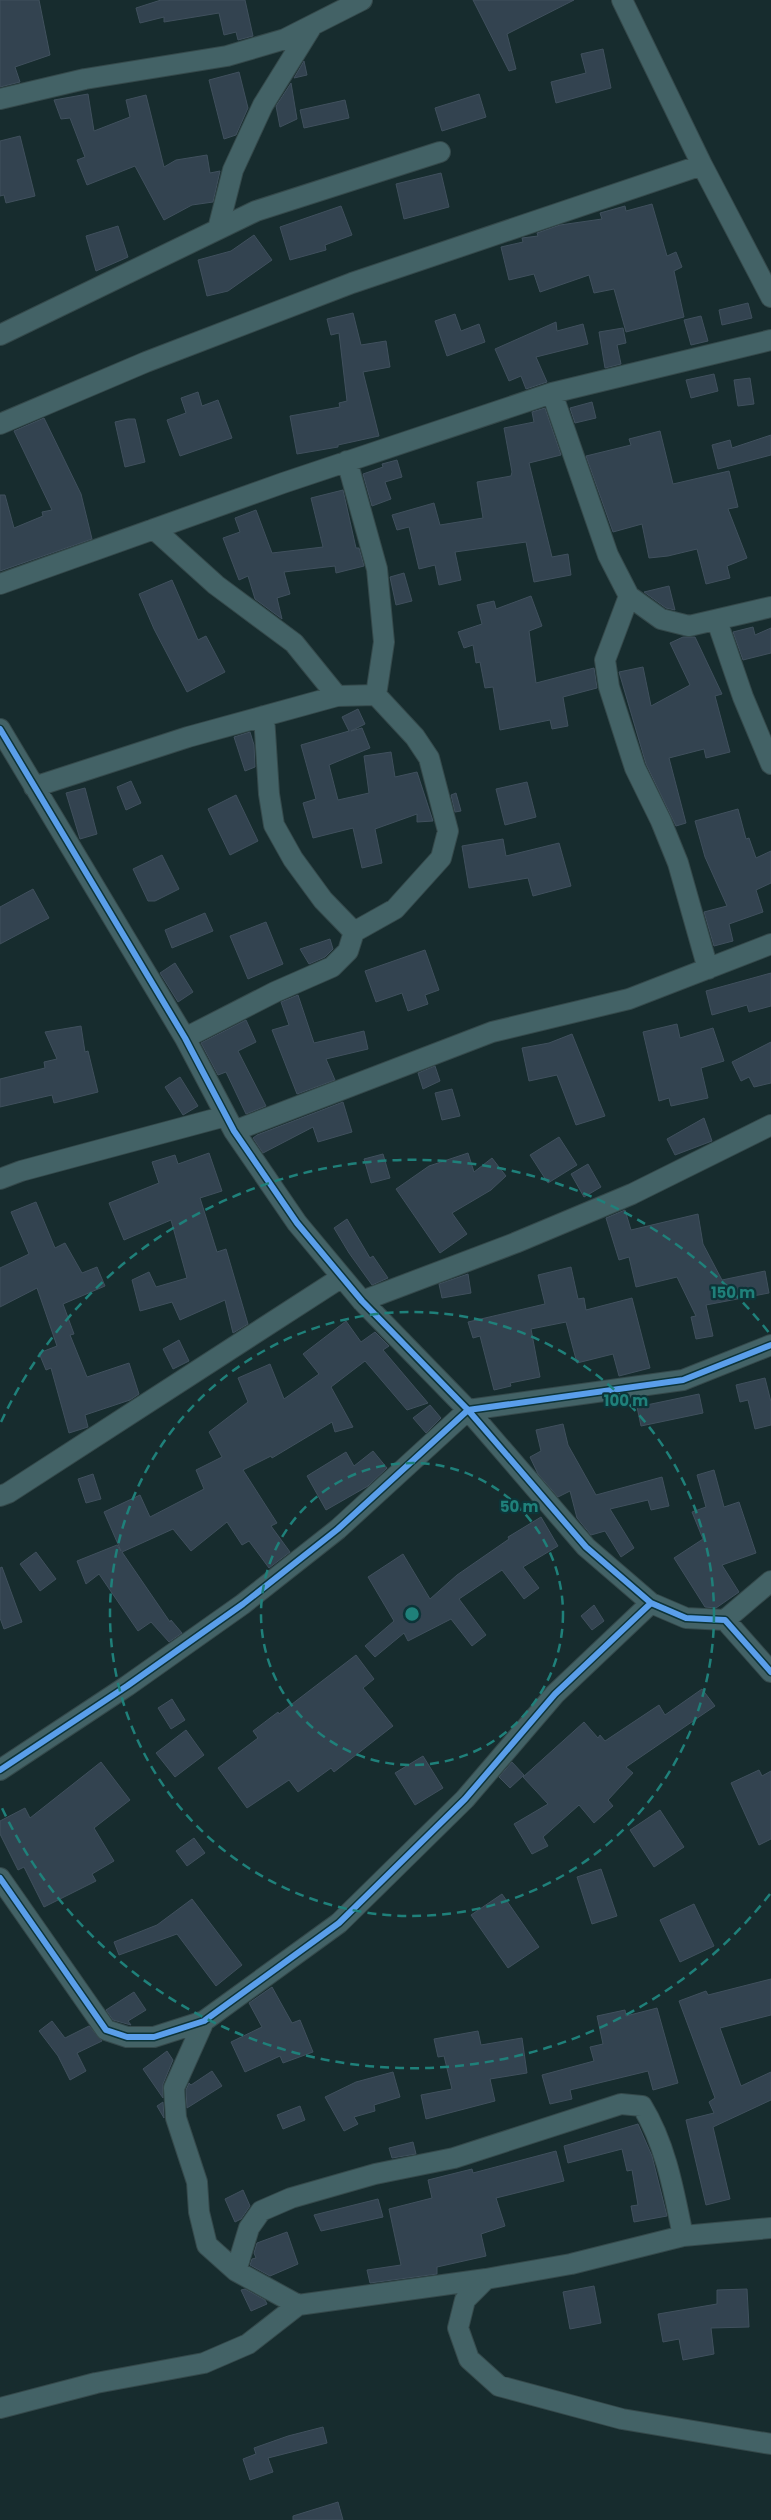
<svg xmlns="http://www.w3.org/2000/svg" width="771" height="2520" font-family="Poppins,sans-serif">
  <rect width="100%" height="100%" fill="#172c2e"/>
  <path fill="#334350" stroke="#40505d" d="M 0,0 L 39,0 L 50,55 L 15,67 L 20,82 L 0,87 Z
    M 161,0 L 245,0 L 253,36 L 238,40 L 236,32 L 224,35 L 219,13 L 164,22 L 164,17 L 140,23 L 136,8 Z
    M 473,0 L 574,0 L 507,34 L 516,69 L 509,71 Z
    M 603,49 L 611,88 L 556,103 L 551,82 L 586,73 L 581,54 Z
    M 304,61 L 307,75 L 294,78 Z
    M 239,72 L 248,108 L 236,135 L 224,139 L 209,80 Z
    M 291,83 L 297,119 L 280,127 L 276,106 Z
    M 88,94 L 94,131 L 130,117 L 126,100 L 146,95 L 164,167 L 176,160 L 207,155 L 210,173 L 220,171 L 213,202 L 192,205 L 164,220 L 135,166 L 87,185 L 77,160 L 85,157 L 70,118 L 61,119 L 54,100 Z
    M 479,94 L 486,117 L 442,131 L 435,108 Z
    M 345,100 L 349,118 L 304,128 L 300,110 Z
    M 20,136 L 35,196 L 6,203 L 4,195 L 0,196 L 0,141 Z
    M 441,173 L 449,207 L 404,219 L 396,184 Z
    M 652,204 L 667,256 L 676,252 L 682,267 L 674,271 L 684,317 L 626,332 L 614,289 L 594,293 L 589,275 L 540,292 L 534,274 L 509,280 L 501,247 L 523,242 L 522,238 L 538,236 L 537,233 L 560,225 L 602,219 L 600,213 L 625,206 L 626,211 Z
    M 341,206 L 352,235 L 325,245 L 326,250 L 290,260 L 280,227 Z
    M 118,226 L 128,257 L 96,271 L 86,236 Z
    M 254,235 L 272,260 L 228,291 L 207,296 L 198,260 L 231,251 Z
    M 748,303 L 752,318 L 722,325 L 719,310 Z
    M 353,313 L 361,345 L 386,341 L 390,367 L 363,372 L 379,436 L 338,445 L 338,447 L 297,454 L 290,416 L 340,407 L 339,403 L 347,401 L 339,333 L 331,335 L 327,319 Z
    M 455,314 L 461,331 L 479,324 L 485,342 L 447,356 L 435,321 Z
    M 701,316 L 708,341 L 691,345 L 684,320 Z
    M 556,322 L 557,331 L 583,324 L 588,344 L 536,357 L 547,382 L 526,389 L 521,376 L 509,381 L 495,349 Z
    M 623,328 L 626,343 L 617,345 L 621,364 L 605,368 L 599,332 Z
    M 714,374 L 718,391 L 691,398 L 686,380 Z
    M 750,378 L 754,404 L 738,406 L 734,380 Z
    M 198,392 L 202,406 L 218,400 L 232,438 L 180,456 L 167,420 L 186,413 L 181,398 Z
    M 592,402 L 596,418 L 575,423 L 570,408 Z
    M 545,408 L 561,455 L 529,463 L 552,557 L 568,554 L 571,575 L 534,582 L 526,542 L 455,552 L 461,580 L 439,585 L 435,565 L 419,569 L 409,527 L 397,530 L 392,515 L 434,503 L 440,525 L 483,518 L 477,482 L 511,476 L 512,472 L 504,428 L 534,422 L 532,412 Z
    M 44,418 L 81,494 L 92,539 L 0,571 L 0,495 L 5,495 L 14,528 L 43,516 L 42,512 L 52,510 L 14,431 Z
    M 128,419 L 135,419 L 145,462 L 125,467 L 115,422 Z
    M 660,431 L 673,484 L 729,471 L 738,507 L 728,509 L 747,558 L 727,566 L 730,578 L 706,584 L 697,549 L 668,556 L 649,558 L 642,524 L 613,532 L 586,456 L 631,445 L 629,439 Z
    M 771,435 L 771,455 L 718,469 L 712,445 L 730,440 L 732,448 Z
    M 397,460 L 402,477 L 385,482 L 391,499 L 372,506 L 363,474 L 383,467 L 382,464 Z
    M 343,490 L 356,548 L 359,548 L 364,566 L 336,573 L 335,566 L 284,572 L 290,594 L 277,598 L 282,619 L 255,599 L 248,576 L 239,580 L 223,538 L 240,532 L 235,518 L 256,510 L 272,553 L 323,547 L 311,498 Z
    M 404,573 L 412,601 L 396,605 L 390,577 Z
    M 172,580 L 198,640 L 206,636 L 225,672 L 187,692 L 154,629 L 139,594 Z
    M 669,586 L 675,610 L 666,608 L 644,592 Z
    M 531,596 L 542,626 L 529,631 L 536,683 L 594,668 L 597,688 L 563,697 L 568,726 L 552,729 L 550,720 L 500,730 L 493,687 L 485,688 L 480,662 L 476,663 L 473,645 L 464,648 L 458,632 L 482,624 L 477,605 L 494,601 L 496,609 Z
    M 753,627 L 755,635 L 771,628 L 771,653 L 743,660 L 733,632 Z
    M 683,637 L 695,637 L 722,694 L 715,696 L 730,752 L 706,758 L 704,749 L 669,758 L 686,823 L 676,826 L 646,764 L 619,672 L 643,667 L 651,706 L 690,685 L 670,643 Z
    M 358,709 L 365,724 L 351,731 L 362,728 L 370,748 L 329,765 L 338,800 L 369,793 L 364,756 L 391,752 L 395,777 L 417,772 L 433,821 L 417,822 L 417,814 L 375,829 L 382,863 L 362,868 L 353,828 L 313,838 L 303,803 L 316,799 L 301,745 L 349,731 L 342,717 Z
    M 250,732 L 254,745 L 255,767 L 245,771 L 234,737 Z
    M 131,781 L 141,803 L 126,810 L 117,787 Z
    M 527,782 L 536,817 L 505,825 L 496,789 Z
    M 85,788 L 97,834 L 80,839 L 66,793 Z
    M 456,793 L 461,811 L 455,812 L 451,795 Z
    M 236,795 L 258,841 L 230,855 L 208,809 Z
    M 738,809 L 746,839 L 749,838 L 756,858 L 771,851 L 771,883 L 756,890 L 763,912 L 729,924 L 733,941 L 714,946 L 704,912 L 727,906 L 705,857 L 695,821 Z
    M 503,839 L 506,856 L 559,843 L 571,886 L 533,896 L 528,878 L 469,888 L 462,846 Z
    M 162,855 L 179,889 L 155,901 L 148,901 L 133,869 Z
    M 33,889 L 49,918 L 0,944 L 0,907 Z
    M 205,913 L 213,931 L 172,948 L 165,930 Z
    M 266,922 L 283,964 L 248,979 L 230,936 Z
    M 330,939 L 333,949 L 325,957 L 309,964 L 300,949 Z
    M 425,950 L 439,990 L 425,995 L 428,1004 L 408,1011 L 402,993 L 376,1002 L 365,971 Z
    M 175,963 L 193,992 L 178,1002 L 160,973 Z
    M 771,973 L 771,1006 L 749,1012 L 747,1005 L 712,1015 L 706,991 Z
    M 298,995 L 314,1043 L 364,1031 L 368,1049 L 326,1059 L 335,1080 L 297,1094 L 272,1030 L 289,1025 L 281,1002 Z
    M 246,1020 L 256,1042 L 238,1051 L 266,1106 L 246,1114 L 226,1072 L 218,1075 L 201,1043 Z
    M 677,1024 L 680,1038 L 713,1028 L 724,1061 L 701,1068 L 708,1098 L 671,1106 L 669,1098 L 659,1101 L 643,1032 Z
    M 81,1026 L 85,1052 L 88,1051 L 98,1092 L 54,1103 L 52,1095 L 0,1107 L 0,1079 L 45,1068 L 44,1062 L 57,1059 L 45,1032 Z
    M 572,1034 L 605,1116 L 576,1125 L 557,1075 L 529,1081 L 522,1048 L 549,1043 Z
    M 771,1042 L 771,1083 L 754,1087 L 749,1077 L 741,1081 L 732,1062 Z
    M 435,1066 L 440,1081 L 423,1089 L 418,1073 Z
    M 180,1077 L 198,1106 L 183,1115 L 165,1087 Z
    M 452,1089 L 460,1116 L 442,1120 L 435,1093 Z
    M 343,1102 L 352,1132 L 318,1142 L 313,1127 L 263,1153 L 253,1138 L 257,1135 Z
    M 704,1118 L 712,1141 L 675,1155 L 667,1139 Z
    M 559,1137 L 577,1165 L 548,1183 L 530,1155 Z
    M 209,1153 L 222,1191 L 200,1198 L 217,1252 L 226,1249 L 248,1324 L 233,1333 L 225,1300 L 180,1320 L 172,1302 L 140,1311 L 132,1280 L 149,1272 L 156,1287 L 187,1278 L 171,1220 L 124,1240 L 109,1203 L 159,1183 L 152,1162 L 175,1155 L 178,1164 Z
    M 468,1153 L 474,1172 L 492,1158 L 506,1176 L 491,1190 L 452,1213 L 467,1234 L 440,1253 L 396,1189 L 429,1166 Z
    M 383,1154 L 390,1178 L 371,1183 L 364,1159 Z
    M 588,1164 L 601,1187 L 584,1197 L 571,1174 Z
    M 36,1202 L 55,1248 L 65,1243 L 82,1273 L 97,1267 L 105,1286 L 63,1304 L 74,1334 L 70,1335 L 87,1377 L 129,1363 L 139,1394 L 130,1400 L 85,1415 L 88,1427 L 69,1433 L 51,1368 L 46,1370 L 39,1353 L 57,1346 L 37,1288 L 0,1307 L 0,1268 L 29,1254 L 11,1212 Z
    M 625,1210 L 631,1230 L 698,1214 L 703,1244 L 722,1280 L 765,1271 L 769,1293 L 706,1305 L 713,1336 L 696,1339 L 691,1317 L 696,1316 L 677,1277 L 636,1287 L 629,1257 L 619,1260 L 606,1218 Z
    M 347,1219 L 370,1258 L 373,1256 L 388,1278 L 372,1285 L 349,1253 L 334,1228 Z
    M 571,1267 L 578,1299 L 584,1298 L 586,1310 L 632,1298 L 650,1368 L 619,1376 L 613,1354 L 577,1363 L 566,1322 L 531,1329 L 540,1377 L 510,1383 L 511,1386 L 494,1390 L 480,1336 L 473,1338 L 468,1322 L 545,1304 L 538,1275 Z
    M 468,1274 L 471,1293 L 442,1298 L 439,1284 Z
    M 346,1321 L 361,1342 L 375,1332 L 389,1346 L 383,1350 L 428,1403 L 407,1410 L 365,1361 L 331,1387 L 353,1427 L 335,1432 L 332,1422 L 272,1458 L 271,1456 L 243,1470 L 277,1523 L 271,1526 L 290,1552 L 269,1568 L 249,1541 L 242,1545 L 227,1522 L 191,1551 L 173,1529 L 122,1552 L 170,1622 L 171,1620 L 182,1633 L 169,1642 L 151,1622 L 138,1631 L 99,1574 L 86,1584 L 77,1561 L 117,1545 L 121,1551 L 104,1512 L 140,1495 L 150,1517 L 204,1489 L 196,1470 L 222,1457 L 209,1432 L 248,1402 L 238,1378 L 270,1364 L 284,1399 L 319,1374 L 303,1354 Z
    M 179,1340 L 189,1361 L 173,1369 L 163,1349 Z
    M 765,1378 L 771,1402 L 771,1425 L 755,1429 L 748,1400 L 740,1402 L 736,1385 Z
    M 699,1394 L 703,1413 L 641,1426 L 637,1407 Z
    M 430,1405 L 441,1418 L 426,1433 L 413,1418 Z
    M 563,1424 L 568,1445 L 596,1495 L 662,1477 L 669,1506 L 651,1510 L 648,1500 L 610,1509 L 634,1548 L 621,1557 L 605,1531 L 591,1535 L 577,1518 L 570,1491 L 558,1497 L 538,1474 L 530,1457 L 541,1451 L 536,1430 Z
    M 373,1451 L 387,1468 L 368,1486 L 326,1510 L 307,1476 L 346,1452 L 354,1466 Z
    M 714,1470 L 724,1507 L 739,1502 L 756,1553 L 722,1565 L 739,1592 L 716,1608 L 705,1607 L 674,1558 L 703,1539 L 692,1512 L 706,1507 L 697,1475 Z
    M 93,1474 L 101,1499 L 86,1503 L 78,1479 Z
    M 541,1517 L 558,1546 L 523,1567 L 539,1588 L 524,1599 L 502,1570 L 459,1599 L 486,1635 L 472,1646 L 451,1619 L 408,1641 L 404,1633 L 375,1657 L 365,1646 L 394,1621 L 368,1577 L 403,1554 L 430,1599 L 457,1575 L 509,1539 L 508,1537 Z
    M 36,1552 L 56,1579 L 40,1591 L 20,1564 Z
    M 2,1567 L 22,1622 L 4,1629 L 0,1618 L 0,1568 Z
    M 594,1605 L 604,1621 L 592,1630 L 581,1616 Z
    M 356,1655 L 374,1679 L 363,1688 L 393,1726 L 334,1772 L 331,1768 L 298,1792 L 289,1780 L 247,1808 L 218,1768 L 258,1738 L 253,1731 L 278,1712 L 279,1714 Z
    M 702,1689 L 715,1706 L 626,1767 L 633,1773 L 608,1800 L 613,1806 L 594,1823 L 579,1805 L 543,1837 L 548,1846 L 532,1854 L 514,1824 L 548,1804 L 523,1777 L 584,1722 L 598,1738 L 600,1735 L 605,1741 L 659,1705 L 665,1715 Z
    M 172,1699 L 185,1720 L 171,1729 L 158,1708 Z
    M 186,1730 L 204,1755 L 175,1777 L 156,1753 Z
    M 423,1756 L 443,1788 L 415,1805 L 395,1773 Z
    M 101,1762 L 130,1800 L 94,1828 L 114,1861 L 92,1874 L 96,1881 L 44,1907 L 24,1867 L 18,1870 L 0,1834 L 0,1821 L 25,1808 L 30,1818 Z
    M 512,1762 L 524,1775 L 510,1788 L 499,1777 Z
    M 759,1770 L 762,1776 L 771,1771 L 771,1839 L 759,1845 L 731,1783 Z
    M 660,1810 L 684,1847 L 654,1867 L 630,1830 Z
    M 194,1838 L 205,1853 L 187,1866 L 176,1851 Z
    M 601,1869 L 617,1916 L 592,1924 L 577,1877 Z
    M 502,1894 L 539,1947 L 508,1968 L 471,1915 Z
    M 192,1899 L 242,1965 L 216,1986 L 177,1934 L 119,1955 L 114,1942 L 157,1925 Z
    M 694,1904 L 714,1946 L 680,1962 L 660,1920 Z
    M 771,1979 L 771,2015 L 720,2028 L 741,2086 L 771,2072 L 771,2100 L 713,2127 L 730,2199 L 706,2205 L 686,2120 L 714,2113 L 709,2102 L 715,2098 L 679,2001 L 706,1991 L 708,1995 Z
    M 272,1987 L 292,2023 L 300,2020 L 313,2052 L 283,2063 L 280,2056 L 245,2072 L 231,2042 L 262,2027 L 249,2003 Z
    M 134,1992 L 146,2010 L 128,2021 L 131,2025 L 113,2020 L 106,2010 Z
    M 657,2008 L 678,2083 L 653,2090 L 648,2071 L 570,2090 L 572,2099 L 550,2104 L 542,2075 L 594,2061 L 590,2047 L 603,2044 L 597,2016 L 625,2010 L 626,2016 Z
    M 52,2021 L 65,2038 L 89,2026 L 102,2041 L 77,2053 L 86,2071 L 70,2080 L 58,2056 L 39,2031 Z
    M 478,2031 L 481,2045 L 522,2038 L 527,2073 L 490,2079 L 495,2101 L 426,2119 L 421,2095 L 452,2089 L 444,2056 L 438,2057 L 434,2039 Z
    M 167,2051 L 173,2060 L 163,2084 L 163,2098 L 143,2069 Z
    M 212,2071 L 222,2086 L 187,2108 L 186,2090 L 189,2083 L 191,2085 Z
    M 393,2072 L 400,2097 L 374,2105 L 375,2111 L 354,2117 L 358,2124 L 344,2131 L 325,2097 L 356,2082 Z
    M 163,2102 L 164,2118 L 157,2106 Z
    M 300,2106 L 305,2120 L 283,2129 L 277,2115 Z
    M 638,2124 L 652,2156 L 667,2216 L 634,2222 L 631,2206 L 638,2205 L 632,2170 L 627,2171 L 622,2149 L 568,2163 L 564,2146 Z
    M 413,2142 L 416,2154 L 392,2158 L 389,2148 Z
    M 556,2151 L 564,2181 L 496,2198 L 505,2226 L 481,2234 L 486,2256 L 437,2267 L 437,2274 L 370,2283 L 367,2270 L 401,2265 L 389,2209 L 432,2198 L 428,2180 L 472,2169 L 473,2173 Z
    M 243,2190 L 250,2206 L 241,2219 L 235,2222 L 225,2199 Z
    M 378,2199 L 383,2217 L 321,2231 L 314,2215 Z
    M 287,2232 L 298,2264 L 270,2276 L 250,2265 L 252,2259 L 256,2258 L 254,2253 L 257,2243 Z
    M 594,2286 L 601,2323 L 570,2329 L 563,2292 Z
    M 245,2289 L 265,2300 L 267,2304 L 251,2311 L 241,2290 Z
    M 747,2289 L 749,2327 L 711,2328 L 714,2354 L 683,2360 L 679,2339 L 663,2342 L 658,2314 L 717,2304 L 717,2290 Z
    M 323,2427 L 327,2443 L 268,2458 L 273,2472 L 250,2480 L 243,2459 L 256,2454 L 254,2448 L 288,2436 Z
    M 338,2502 L 343,2520 L 293,2520 L 293,2516 Z"/>
  <g fill="none" stroke-linecap="round" stroke-linejoin="round">
    <defs>
      <path id="street" d="M 622,0 L 702,165 L 771,297
        M 0,99 L 85,79 L 227,56 L 285,39 L 362,0
        M 218,229 L 233,170 L 263,105 L 312,26
        M 0,335 L 256,211 L 440,152
        M 552,393 L 608,555 L 629,596 L 661,619 L 689,626 L 771,607
        M 0,424 L 146,362 L 352,283 L 702,165
        M 347,461 L 377,569 L 384,642 L 376,695
        M 154,529 L 216,585 L 294,643 L 337,696
        M 0,584 L 283,483 L 552,393 L 771,340
        M 629,596 L 605,660 L 609,687 L 635,768 L 661,821 L 678,863 L 708,969
        M 717,621 L 743,697 L 771,764
        M 264,716 L 269,794 L 274,825 L 293,859 L 323,900 L 354,932
        M 0,729 L 185,1038 L 234,1131 L 297,1223 L 362,1301 L 468,1410 L 586,1547 L 651,1603 L 686,1618 L 725,1620 L 771,1672
        M 34,787 L 188,737 L 337,696 L 376,695 L 415,737 L 429,758 L 448,831 L 441,858 L 395,909 L 354,932 L 348,951 L 332,967 L 275,992 L 185,1038
        M 234,1131 L 492,1032 L 629,999 L 771,944
        M 0,1179 L 21,1171 L 226,1116
        M 362,1301 L 515,1243 L 632,1194 L 771,1125
        M 0,1496 L 8,1493 L 342,1277
        M 725,1620 L 771,1581
        M 0,1770 L 127,1686 L 243,1604 L 338,1529 L 468,1410 L 683,1380 L 771,1345
        M 0,1878 L 106,2030 L 127,2037 L 154,2037 L 204,2021 L 339,1923 L 465,1799 L 555,1694 L 651,1603
        M 204,2021 L 174,2088 L 176,2118 L 197,2182 L 199,2212 L 207,2245 L 236,2271 L 298,2305
        M 236,2271 L 249,2228 L 261,2211 L 291,2198 L 375,2174 L 454,2158 L 621,2104 L 642,2106 C 666,2145 674,2192 683,2236
        M 486,2279 L 465,2300 L 458,2328 L 469,2359 L 499,2386 L 622,2419 L 771,2444
        M 0,2408 L 96,2383 L 204,2363 L 248,2344 L 298,2305 L 486,2279 L 571,2264 L 683,2236 L 771,2228"/>
    </defs>
    <use href="#street" stroke="#35494b" stroke-width="22"/>
    <use href="#street" stroke="#436266" stroke-width="20"/>
    <defs>
      <path id="cycleway" d="M 0,729 L 185,1038 L 234,1131 L 297,1223 L 362,1301 L 468,1410 L 586,1547 L 651,1603 L 686,1618 L 725,1620 L 771,1672
        M 0,1770 L 127,1686 L 243,1604 L 338,1529 L 468,1410 L 683,1380 L 771,1345
        M 0,1878 L 106,2030 L 127,2037 L 154,2037 L 204,2021 L 339,1923 L 465,1799 L 555,1694 L 651,1603"/>
    </defs>
    <use href="#cycleway" stroke="#0d3438" stroke-width="9"/>
    <use href="#cycleway" stroke="#5a9eea" stroke-width="6"/>
  </g>
  <g fill="none" stroke="#1f807a" stroke-width="2.5" stroke-dasharray="9 6">
    <circle cx="412" cy="1614" r="151"/>
    <circle cx="412" cy="1614" r="302"/>
    <path d="M770 1894A454 454 0 0 1 1 1806M1 1422A454 454 0 0 1 770 1334"/>
  </g>
  <circle cx="412" cy="1614" r="8" fill="#1f807a" stroke="#0d3438" stroke-width="2.5"/>
  <g font-size="15" text-anchor="middle" font-weight="bold" fill="#1f807a" stroke="#0d3438" stroke-width="4.5" stroke-linejoin="round" paint-order="stroke">
    <text x="733" y="1298">150 m</text>
    <text x="626" y="1406">100 m</text>
    <text x="519" y="1512">50 m</text>
  </g>
</svg>
